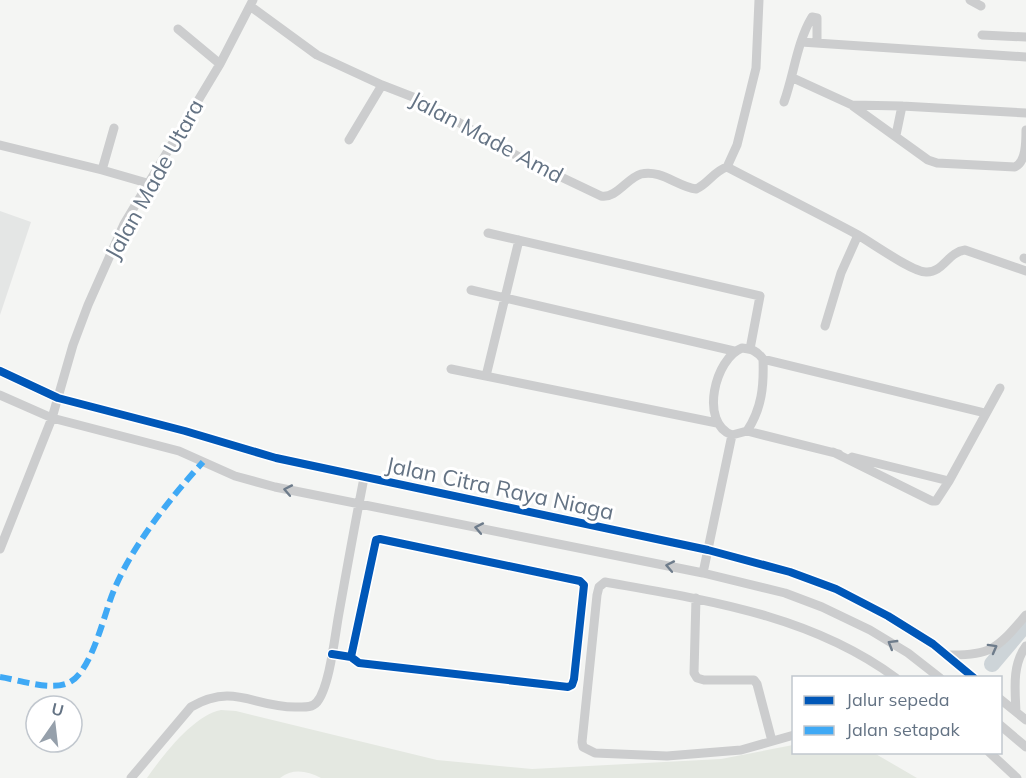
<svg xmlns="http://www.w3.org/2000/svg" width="1026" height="778" font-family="Mulish,sans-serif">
  <rect width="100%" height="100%" fill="#f4f5f3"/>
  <path fill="#e4e6e5" d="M 0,211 L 31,222 L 0,315 Z"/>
  <path fill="#e4e8e1" d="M 221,710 L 236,711 L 437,760 L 532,769 L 721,759 L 793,745 L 794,752 L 874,753 L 917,778 L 321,778 C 307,771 293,768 280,778 L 147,778 C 163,755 194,715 221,710 Z"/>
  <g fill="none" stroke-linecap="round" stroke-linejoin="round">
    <path stroke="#cdd4d8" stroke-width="16" d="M 992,664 L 1026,624"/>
    <path stroke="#cccdce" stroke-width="9" d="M 970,0 L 981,6
      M 250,6 L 317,55 L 382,85 L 418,99 L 519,157 L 601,196 C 616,199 627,178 641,174 C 661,169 678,187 696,189 C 708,184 714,171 727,167
      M 178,29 L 220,64
      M 982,35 L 1026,37
      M 801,42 L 1026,57
      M 793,78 L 852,105 L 902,106 L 1026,113
      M 784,102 C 794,74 797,42 812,17 L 817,18 L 817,42
      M 853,106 L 928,160 L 937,163 L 1015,167 C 1026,162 1026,142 1026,130
      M 896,135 L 902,106
      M 349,140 L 382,85
      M 0,145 L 102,170 L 147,183
      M 727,167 C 771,190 815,212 858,235 C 872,243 912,272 926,272 C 943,273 948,252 965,250 L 1026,271
      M 727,167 L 737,145 L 756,68 L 759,0
      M 102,170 L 114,128
      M 488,233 L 760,296 L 750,349
      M 1024,258 L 1026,259
      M 471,290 L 734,351
      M 825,326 L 841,273 L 858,235
      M 742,348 C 752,349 757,351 763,359 C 764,386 762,408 747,431 L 732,435 C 699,423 715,358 742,348 Z
      M 763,359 L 985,413
      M 451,369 L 717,423
      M 0,371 L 58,398 L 185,431 L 276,458 L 708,550 L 790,572 L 836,589 L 888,616 L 933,644 L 974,678
      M 486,376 L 519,240
      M 0,395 L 52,418 L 179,451 L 235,476 L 275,487 L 703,573 L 785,593 L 822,607 L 870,630 L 908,653 L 940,678
      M 747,431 L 839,454
      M 833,452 L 932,501 L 936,501 L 949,481 L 1000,388
      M 852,457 L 949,481
      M 0,549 L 52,418 L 73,345 L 88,305 L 124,224 L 220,64 L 253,0
      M 703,573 L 732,435
      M 696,598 L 694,673 L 697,678 L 704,680 L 754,680 L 757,684 L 772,741
      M 332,654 L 351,657 L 359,663 L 568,687 L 572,685 L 574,679 L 584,585 L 580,581 L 380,539 L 376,540 L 351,657
      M 948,655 C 993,656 998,647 1026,615
      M 1000,699 L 1026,720
      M 1016,712 C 1015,689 1012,665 1026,646
      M 1000,725 L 1026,747
      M 794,735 L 741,750 L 667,756 L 595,753 L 583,747 L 582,742 L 597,595 L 599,587 L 605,582 C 706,600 811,615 896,678
      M 989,752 L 1017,778
      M 131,778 L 191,707 C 235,682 254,708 297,707 C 304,707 312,708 317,702 C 330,686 335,634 339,613 C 347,568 355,523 364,478"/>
    <path stroke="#3fa9f5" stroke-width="6" stroke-dasharray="12 6" stroke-linecap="butt" d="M 0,677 C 20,680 49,691 68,683 C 92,673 104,613 114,590 C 132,546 171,497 203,462"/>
    <defs>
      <path id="cycleway" d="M 0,371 L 58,398 L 185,431 L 276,458 L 708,550 L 790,572 L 836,589 L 888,616 L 933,644 L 974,678
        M 332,654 L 351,657 L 359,663 L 568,687 L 572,685 L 574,679 L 584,585 L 580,581 L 380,539 L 376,540 L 351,657"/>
    </defs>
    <use href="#cycleway" stroke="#fff" stroke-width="11"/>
    <use href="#cycleway" stroke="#0057b8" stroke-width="8"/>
  </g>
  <defs><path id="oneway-chevron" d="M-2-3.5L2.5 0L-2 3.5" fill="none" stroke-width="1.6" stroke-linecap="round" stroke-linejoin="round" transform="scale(1.5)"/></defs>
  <g stroke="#6e7c8b">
    <use href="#oneway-chevron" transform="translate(288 490) rotate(-169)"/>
    <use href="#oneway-chevron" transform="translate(479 528) rotate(-169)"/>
    <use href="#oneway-chevron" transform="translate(670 566) rotate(-169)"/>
    <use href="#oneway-chevron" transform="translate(892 644) rotate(-149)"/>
    <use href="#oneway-chevron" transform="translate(993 648) rotate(-29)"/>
  </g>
  <g text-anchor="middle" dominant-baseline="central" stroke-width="6" stroke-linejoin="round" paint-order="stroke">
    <g font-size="22" fill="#647384" stroke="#fff">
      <text transform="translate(487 137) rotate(28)">Jalan Made Amd</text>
      <text transform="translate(154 179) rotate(-61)">Jalan Made Utara</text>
      <text transform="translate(500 488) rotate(12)">Jalan Citra Raya Niaga</text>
    </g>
  </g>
  <rect x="792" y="676" width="210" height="78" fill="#ffffff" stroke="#c1c7ce" stroke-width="1.5"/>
  <rect x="804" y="696" width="30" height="9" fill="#0057b8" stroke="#c1c7ce" stroke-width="1.5"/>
  <text x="846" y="706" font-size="18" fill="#647384">Jalur sepeda</text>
  <rect x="804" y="726" width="30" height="9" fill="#3fa9f5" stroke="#c1c7ce" stroke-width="1.5"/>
  <text x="846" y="736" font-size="18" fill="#647384">Jalan setapak</text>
  <g transform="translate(54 724) rotate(14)"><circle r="28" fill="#ffffff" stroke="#c1c7ce" stroke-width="1.5"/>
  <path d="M0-4.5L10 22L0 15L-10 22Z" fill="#96a0ab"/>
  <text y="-9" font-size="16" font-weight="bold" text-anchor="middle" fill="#647384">U</text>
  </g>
</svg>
